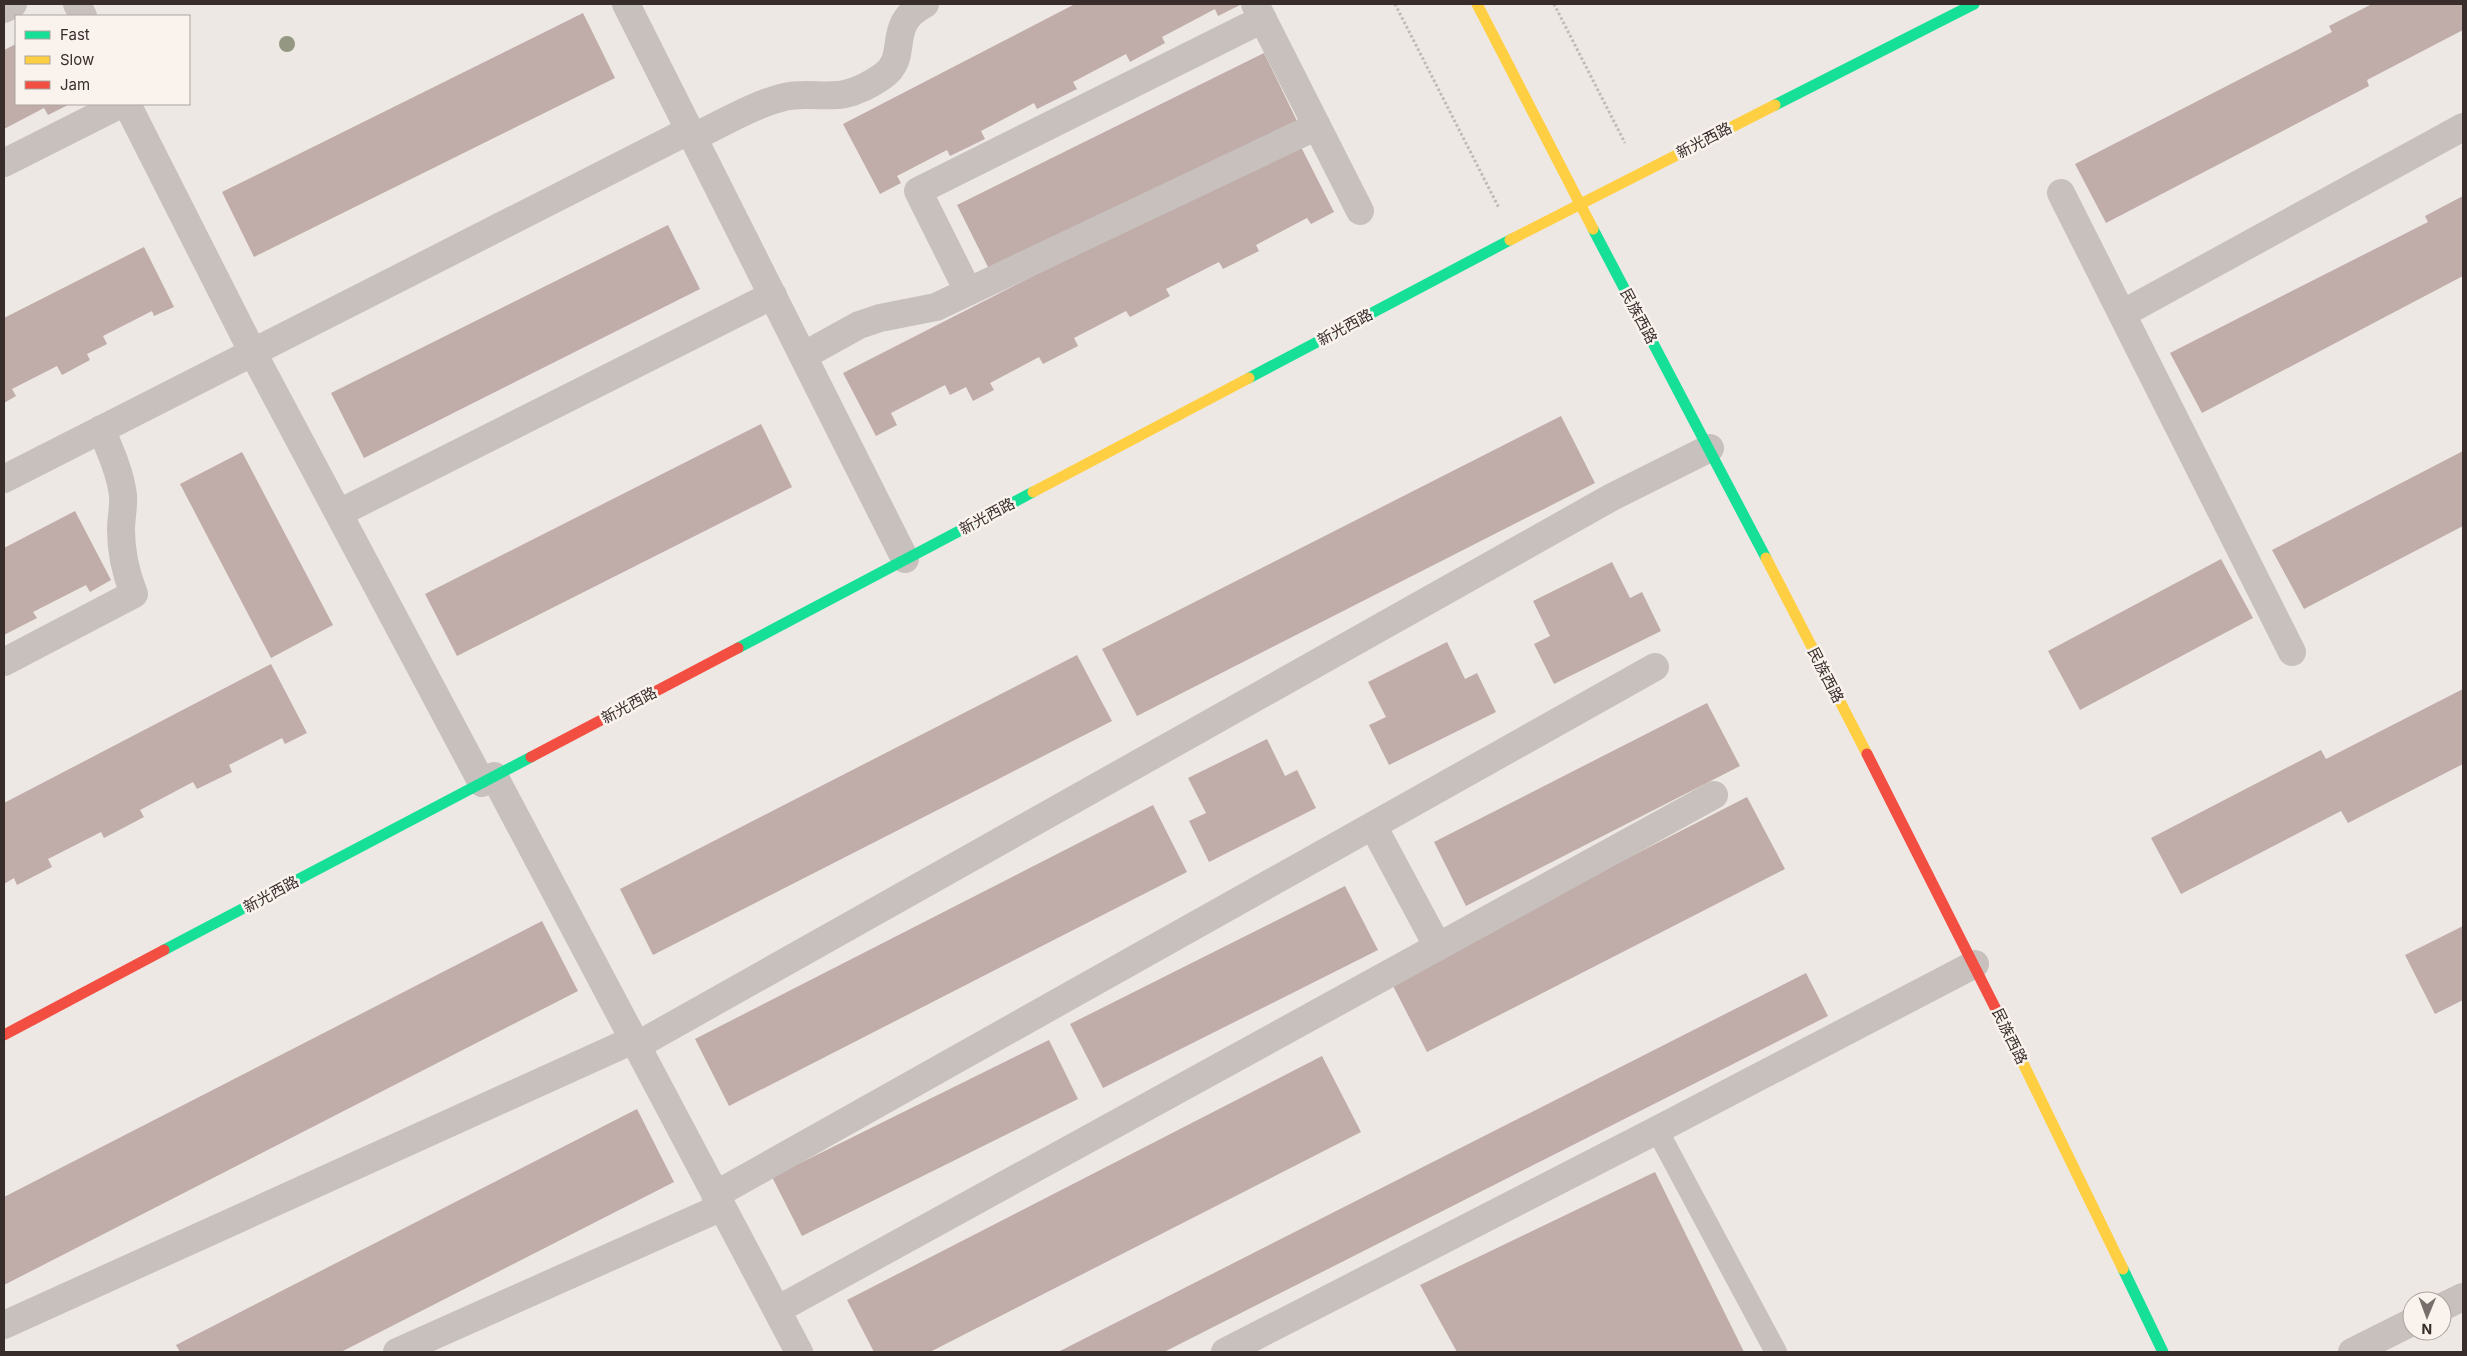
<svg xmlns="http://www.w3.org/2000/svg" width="2467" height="1356" font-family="Inter,'Noto Sans SC',sans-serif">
  <rect width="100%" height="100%" fill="#eee8e4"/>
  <path fill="#c0aca8" d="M 1075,4 L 1240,5 L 1218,16 L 1215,9 L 1162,37 L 1165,43 L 1130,62 L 1126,54 L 1073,82 L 1077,89 L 1037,109 L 1034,103 L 981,131 L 985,139 L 950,156 L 947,150 L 897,176 L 901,183 L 880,194 L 843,124 Z
    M 2372,4 L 2463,4 L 2463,30 L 2367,80 L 2369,86 L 2106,223 L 2075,164 L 2332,32 L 2329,26 Z
    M 583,13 L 615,78 L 254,257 L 222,192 Z
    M 16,44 L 16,104 L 70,104 L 48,115 L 44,108 L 4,129 L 4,50 Z
    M 1264,53 L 1297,121 L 991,273 L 957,205 Z
    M 1298,141 L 1334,212 L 1311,224 L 1307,218 L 1256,245 L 1259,251 L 1223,269 L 1219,262 L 1166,289 L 1170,296 L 1130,317 L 1126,311 L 1074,338 L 1078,346 L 1043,364 L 1039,357 L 990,383 L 994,390 L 973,401 L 966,387 L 950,395 L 945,385 L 891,413 L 897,425 L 876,436 L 843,373 Z
    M 2463,196 L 2463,276 L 2202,413 L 2170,353 L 2428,222 L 2425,216 Z
    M 668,225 L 700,289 L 364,458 L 331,393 Z
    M 144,247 L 174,307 L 154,316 L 152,311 L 103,336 L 107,344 L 87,354 L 90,360 L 62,375 L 57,366 L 12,389 L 16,396 L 4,403 L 4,318 Z
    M 1561,416 L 1595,483 L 1137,716 L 1102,649 Z
    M 761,424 L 792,487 L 457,656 L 425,594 Z
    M 2463,451 L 2463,526 L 2304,609 L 2272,550 Z
    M 242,452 L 333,625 L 271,658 L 180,484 Z
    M 75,511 L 111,580 L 90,592 L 86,585 L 33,612 L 37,618 L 4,635 L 4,548 Z
    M 2221,559 L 2253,618 L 2080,710 L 2048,651 Z
    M 1612,562 L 1630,598 L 1642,592 L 1661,631 L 1554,684 L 1534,644 L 1550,636 L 1533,601 Z
    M 1447,642 L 1465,679 L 1477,673 L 1496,712 L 1389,765 L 1369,725 L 1386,717 L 1368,682 Z
    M 1077,655 L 1112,721 L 653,955 L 620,889 Z
    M 271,664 L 307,733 L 285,744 L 282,738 L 229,765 L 232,772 L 197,789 L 193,782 L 140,810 L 144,817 L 104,838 L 101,832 L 48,859 L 52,867 L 17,885 L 14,878 L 4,884 L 4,803 Z
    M 2463,689 L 2463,764 L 2348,823 L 2341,811 L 2181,894 L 2151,838 L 2321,750 L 2326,759 Z
    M 1707,703 L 1740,766 L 1466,906 L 1434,842 Z
    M 1267,739 L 1285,776 L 1297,770 L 1316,808 L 1209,862 L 1189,821 L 1206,813 L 1188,778 Z
    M 1747,797 L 1785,869 L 1427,1052 L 1390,980 Z
    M 1153,805 L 1187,872 L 729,1106 L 695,1039 Z
    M 1345,886 L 1378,950 L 1103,1088 L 1070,1024 Z
    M 542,921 L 578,991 L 4,1285 L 4,1197 Z
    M 2463,926 L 2463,1000 L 2435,1014 L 2405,955 Z
    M 1806,973 L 1828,1016 L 1164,1352 L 1058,1352 Z
    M 1049,1040 L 1078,1099 L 802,1236 L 772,1177 Z
    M 1322,1056 L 1361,1132 L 930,1352 L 874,1352 L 847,1300 Z
    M 637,1109 L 674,1182 L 341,1352 L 180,1352 L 176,1345 Z
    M 1655,1172 L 1744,1352 L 1457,1352 L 1420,1285 Z"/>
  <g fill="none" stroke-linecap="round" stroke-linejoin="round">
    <path stroke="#c0b9b5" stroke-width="3" stroke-dasharray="2.5 2.5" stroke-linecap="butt" d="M 1395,4 L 1499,208
      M 1554,4 L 1625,143"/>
    <path stroke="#c7c0bd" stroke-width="22" d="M 1657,1130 L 1776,1352"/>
    <path stroke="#c7c0bd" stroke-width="28" d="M 77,4 L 83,16
      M 626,4 L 905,559
      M 1255,4 L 1360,211
      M 4,9 L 13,4
      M 127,104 L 252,351 L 482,783
      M 694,137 C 723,123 753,105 784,97 C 804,92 826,98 845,94 C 858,91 873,83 883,76 C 911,56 884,25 925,4
      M 4,163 L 121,104
      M 2061,193 L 2292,652
      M 968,291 L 918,191 L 1263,19
      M 2122,314 L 2463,127
      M 803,356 L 859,325 L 880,318 L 936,307 L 1317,126
      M 4,479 L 690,130
      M 339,513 L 773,295
      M 4,662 L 134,594 C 126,574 121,552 121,530 C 121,518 124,506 123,495 C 120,472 110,450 101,429
      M 494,776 L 799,1352
      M 1373,826 L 1438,947
      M 636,1046 L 1612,497 L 1710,448
      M 715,1195 L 1655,667
      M 2442,1307 L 2463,1297
      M 777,1310 L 1714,795
      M 4,1325 L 633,1040
      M 397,1352 L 722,1207
      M 1225,1352 L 1657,1130 L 1975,964
      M 2352,1352 L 2412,1322"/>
    <path stroke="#16e098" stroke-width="11" d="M 1775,105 L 1974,4
      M 1593,229 L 1766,558
      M 1249,378 L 1510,240
      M 738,648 L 1033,492
      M 164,950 L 531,757
      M 2123,1269 L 2163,1352"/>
    <path stroke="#ffcf43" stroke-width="11" d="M 1477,4 L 1593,229
      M 1510,240 L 1775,105
      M 1033,492 L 1249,378
      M 1766,558 L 1867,754
      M 2020,1057 L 2123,1269"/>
    <path stroke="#f24e42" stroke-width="11" d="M 1867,754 L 2020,1057
      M 531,757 L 738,648
      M 4,1035 L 164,950"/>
  </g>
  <circle fill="#949782" cx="287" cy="44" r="8"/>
  <g text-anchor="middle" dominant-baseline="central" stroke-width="5" stroke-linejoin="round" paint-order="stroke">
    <g font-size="15" fill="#382d2b" stroke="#f9f2ed">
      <text transform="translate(1704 140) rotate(-27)">新光西路</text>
      <text transform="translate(1639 316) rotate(62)">民族西路</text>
      <text transform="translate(1345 327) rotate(-28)">新光西路</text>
      <text transform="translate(987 516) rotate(-28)">新光西路</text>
      <text transform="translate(1826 675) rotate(63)">民族西路</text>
      <text transform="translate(629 705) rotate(-28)">新光西路</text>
      <text transform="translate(271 894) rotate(-28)">新光西路</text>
      <text transform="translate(2010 1036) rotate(64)">民族西路</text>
    </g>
  </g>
  <rect width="2467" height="1356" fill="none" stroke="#382d2b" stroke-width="10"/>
  <rect x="15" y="15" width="175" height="90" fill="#f9f2ed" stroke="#aca39f"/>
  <rect x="25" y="31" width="25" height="8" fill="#16e098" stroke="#aca39f"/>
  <text x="60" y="40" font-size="15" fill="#382d2b">Fast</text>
  <rect x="25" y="56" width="25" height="8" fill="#ffcf43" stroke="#aca39f"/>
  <text x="60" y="65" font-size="15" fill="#382d2b">Slow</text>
  <rect x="25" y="81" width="25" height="8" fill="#f24e42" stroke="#aca39f"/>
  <text x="60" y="90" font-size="15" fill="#382d2b">Jam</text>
  <g transform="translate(2427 1316) rotate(181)"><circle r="24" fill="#f9f2ed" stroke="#aca39f"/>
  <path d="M0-4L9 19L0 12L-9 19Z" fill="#786e6c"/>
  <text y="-8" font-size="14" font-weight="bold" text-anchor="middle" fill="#382d2b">N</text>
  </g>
</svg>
